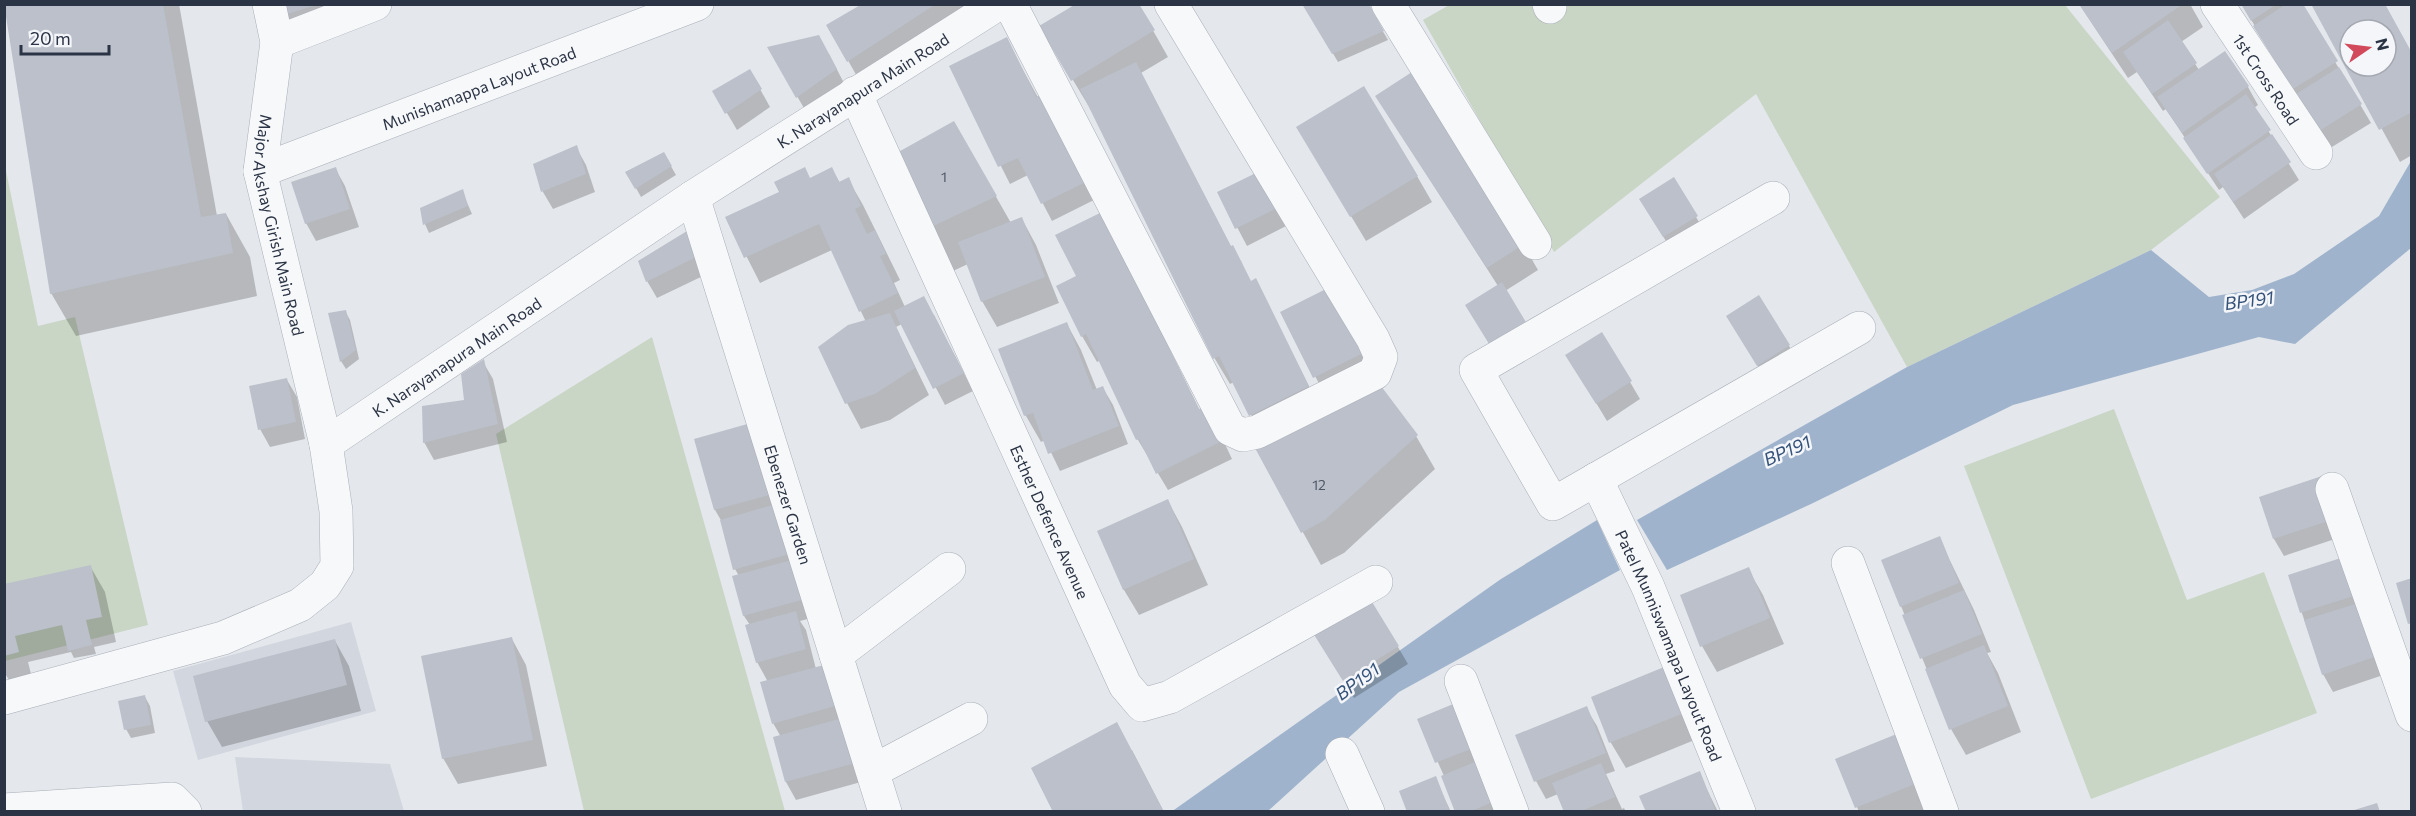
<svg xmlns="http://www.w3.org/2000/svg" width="2416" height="816" font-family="Commissioner,sans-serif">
  <rect width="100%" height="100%" fill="#e4e7ec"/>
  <path fill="#d2d6de" d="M 351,622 L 376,711 L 198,760 L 173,671 Z
    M 235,757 L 390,764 L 404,811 L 243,811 Z"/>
  <path fill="#c9d6c5" d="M 1451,4 L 2065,5 L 2220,197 L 2151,250 L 1907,367 L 1756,94 L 1554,252 L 1423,20 Z
    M 4,161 L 38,326 L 75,317 L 148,625 L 5,661 Z
    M 652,337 L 785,811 L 584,811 L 496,434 Z
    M 2114,409 L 2187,600 L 2264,572 L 2317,713 L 2091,799 L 1964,466 Z"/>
  <path fill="#9fb4cc" d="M 2411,161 L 2411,248 L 2295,344 L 2259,337 L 2013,405 L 1811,504 L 1667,570 L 1637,520 L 1907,367 L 2151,250 L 2209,297 L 2252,290 L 2294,274 L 2379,216 Z
    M 1597,520 L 1620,570 L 1399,692 L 1268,811 L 1171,812 L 1501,579 Z"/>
  <path fill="#0003" fill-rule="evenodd" d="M 5,4 L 179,4 L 217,216 L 226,214 L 250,257 L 257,296 L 76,336 L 51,293 Z
    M 279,4 L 357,4 L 292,33 Z
    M 865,4 L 971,4 L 863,87 L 828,25 Z
    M 1138,4 L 1168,57 L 1141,73 L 1231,247 L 1243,264 L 1089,104 L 1088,105 L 1041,27 Z
    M 1304,4 L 1367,4 L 1388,40 L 1338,62 Z
    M 2079,4 L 2190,4 L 2203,27 L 2181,42 L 2199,70 L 2224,53 L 2248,87 L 2258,105 L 2254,108 L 2299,180 L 2244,219 L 2223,187 L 2219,190 L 2166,109 L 2163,111 L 2137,72 L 2128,78 Z
    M 2242,4 L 2301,4 L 2371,123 L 2327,150 Z
    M 2313,4 L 2383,4 L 2412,57 L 2412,155 L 2400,162 ZM 2350,30 L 2386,30 L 2386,66 L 2350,66 Z
    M 1006,39 L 1094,200 L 1052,221 L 1028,175 L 1010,184 L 951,67 Z
    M 769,48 L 829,54 L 846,87 L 808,115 Z
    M 750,71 L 770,107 L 737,130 L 714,91 Z
    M 1377,97 L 1523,244 L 1538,270 L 1505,291 L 1498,286 Z
    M 954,123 L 1011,223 L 1022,219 L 1036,245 L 1059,303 L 997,327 L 982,301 L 968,264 L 953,271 L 929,228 Z
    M 576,147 L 586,165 L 595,192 L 553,209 L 543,192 L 535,165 Z
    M 1313,153 L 1417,176 L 1432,202 L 1366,241 Z
    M 664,154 L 676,175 L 641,197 L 627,172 Z
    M 335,168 L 345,186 L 359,227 L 316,241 L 306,223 Z
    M 832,169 L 840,183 L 848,179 L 863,205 L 900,280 L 894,283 L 905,307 L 934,315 L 973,391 L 945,405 L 902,324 L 896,327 L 929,395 L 890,420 L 861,429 L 847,403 L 866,322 L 832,250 L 760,283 L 727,218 Z
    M 1261,172 L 1288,225 L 1247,246 L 1219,193 Z
    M 462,191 L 472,214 L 429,233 L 425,224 Z
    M 1651,217 L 1696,217 L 1706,234 L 1674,254 Z
    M 687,233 L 705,275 L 657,298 L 647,281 Z
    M 1255,280 L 1322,412 L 1265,441 L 1234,382 L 1230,384 L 1215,359 L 1191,312 Z
    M 1136,281 L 1200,411 L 1216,425 L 1232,459 L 1168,490 L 1138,440 L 1101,360 L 1097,362 L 1082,336 Z
    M 1330,289 L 1377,380 L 1329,403 L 1282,312 Z
    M 345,311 L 350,320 L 359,359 L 346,369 L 341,361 L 330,314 Z
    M 1067,324 L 1081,350 L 1097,390 L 1103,388 L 1113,405 L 1128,444 L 1060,471 L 1045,440 L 1041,442 L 1026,416 L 1000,350 Z
    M 1738,334 L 1789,346 L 1799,363 L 1768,382 Z
    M 483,362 L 493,379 L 507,442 L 434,460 L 424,442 L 466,401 Z
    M 1578,373 L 1630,382 L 1640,399 L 1607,421 Z
    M 287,380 L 297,397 L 305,439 L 270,447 L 260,429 Z
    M 757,423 L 819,616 L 800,621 L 806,630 L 816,669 L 823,667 L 861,782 L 796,800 L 786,782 L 774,738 L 781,737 L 773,723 L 768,682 L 757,662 L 750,625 L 744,616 L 734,577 L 739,576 L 735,569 L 722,522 L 715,510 L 695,440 Z
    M 1416,436 L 1435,469 L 1344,553 L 1321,565 L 1257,449 Z
    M 2324,477 L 2347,535 L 2284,556 L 2274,539 L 2261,498 Z
    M 1168,501 L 1182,527 L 1208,585 L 1139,615 L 1124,590 L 1099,532 Z
    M 1939,538 L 1974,610 L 1991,652 L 1987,653 L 1998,673 L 2021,732 L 1966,755 L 1951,729 L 1901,606 Z
    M 2346,557 L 2392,672 L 2333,692 L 2323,674 L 2289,576 Z
    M 90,566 L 105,592 L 116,642 L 94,647 L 96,654 L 74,658 L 71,652 L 28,662 L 32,678 L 11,683 L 4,672 L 4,585 Z
    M 1748,569 L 1763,595 L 1784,644 L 1717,672 L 1702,646 Z
    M 512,639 L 526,665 L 547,766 L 458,784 L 443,758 Z
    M 335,641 L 349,666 L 361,711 L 222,747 L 207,721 Z
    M 1398,647 L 1408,664 L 1354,698 L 1325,651 Z
    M 1664,669 L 1697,739 L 1626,768 L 1611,743 L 1593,698 Z
    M 145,697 L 150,706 L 155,733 L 131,738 L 126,729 Z
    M 1457,704 L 1501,812 L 1457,812 L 1444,776 L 1419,720 Z
    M 1586,708 L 1597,726 L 1615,771 L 1606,774 L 1622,809 L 1624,808 L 1626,812 L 1565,812 L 1558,794 L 1546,799 L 1536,781 L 1517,736 Z
    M 1904,732 L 1924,812 L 1859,812 L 1857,807 Z
    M 1132,750 L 1164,812 L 1055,812 Z
    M 1699,773 L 1718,812 L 1647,812 Z
    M 1435,778 L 1451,812 L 1409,812 Z"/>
  <path fill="#bbc0ca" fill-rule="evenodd" d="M 4,4 L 163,4 L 201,217 L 226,213 L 233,253 L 50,294 Z
    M 277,4 L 316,4 L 316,5 L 281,16 Z
    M 862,4 L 936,4 L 847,62 L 826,25 Z
    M 1076,4 L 1139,4 L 1155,30 L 1071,81 L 1039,26 Z
    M 1302,4 L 1369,4 L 1384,31 L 1332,54 Z
    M 2079,4 L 2183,4 L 2112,53 Z
    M 2241,4 L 2277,4 L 2251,21 Z
    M 2286,4 L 2303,4 L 2338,61 L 2293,89 L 2253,26 Z
    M 2311,4 L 2385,4 L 2412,53 L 2412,112 L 2379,130 ZM 2350,30 L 2386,30 L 2386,66 L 2350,66 Z
    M 2168,20 L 2197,63 L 2152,94 L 2123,52 Z
    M 819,35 L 837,69 L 796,98 L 767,47 Z
    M 1007,37 L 1036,97 L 1042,94 L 1086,182 L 1041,204 L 1018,158 L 998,167 L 949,66 Z
    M 2225,51 L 2249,86 L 2182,133 L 2157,97 Z
    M 1136,62 L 1231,246 L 1233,245 L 1251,281 L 1256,278 L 1309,386 L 1249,416 L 1219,356 L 1213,359 L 1080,89 Z
    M 2339,67 L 2362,104 L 2316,133 L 2293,96 Z
    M 750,69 L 762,89 L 725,114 L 712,91 Z
    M 1412,72 L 1524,244 L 1487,268 L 1375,96 Z
    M 1364,86 L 1418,176 L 1350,217 L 1296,127 Z
    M 2246,94 L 2271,130 L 2207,174 L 2183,138 Z
    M 954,121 L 997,196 L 927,229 L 893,155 Z
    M 2272,134 L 2291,162 L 2233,202 L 2214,174 Z
    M 577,145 L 586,174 L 541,192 L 533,164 Z
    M 664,152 L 672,166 L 635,189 L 625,172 Z
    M 336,167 L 350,209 L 305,224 L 291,182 Z
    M 805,167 L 810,178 L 832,167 L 839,182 L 849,177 L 861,206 L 855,209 L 867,234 L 875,230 L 886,254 L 880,256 L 898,293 L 859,312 L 819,224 L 744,258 L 725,217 L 779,192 L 774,182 Z
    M 1262,170 L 1279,207 L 1235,229 L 1217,192 Z
    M 1674,177 L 1698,216 L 1663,237 L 1639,199 Z
    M 463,189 L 468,206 L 423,225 L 420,208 Z
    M 1102,212 L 1199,409 L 1206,406 L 1224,440 L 1156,474 L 1139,439 L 1136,440 L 1086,334 L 1081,337 L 1056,286 L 1076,276 L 1055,235 Z
    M 1022,217 L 1045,277 L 981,302 L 958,242 Z
    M 687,231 L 696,257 L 646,282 L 638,261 Z
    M 1502,282 L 1530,329 L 1494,352 L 1465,305 Z
    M 1330,287 L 1363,353 L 1313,378 L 1280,312 Z
    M 1759,295 L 1790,345 L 1757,366 L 1726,316 Z
    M 924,296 L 964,373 L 933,389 L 894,311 Z
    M 346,310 L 356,350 L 340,362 L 328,313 Z
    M 890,313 L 915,368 L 875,394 L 845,404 L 818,347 L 848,325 Z
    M 1067,322 L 1093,390 L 1103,386 L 1119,426 L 1048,454 L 1033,413 L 1024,416 L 998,349 Z
    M 1602,332 L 1632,381 L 1596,404 L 1565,355 Z
    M 484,359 L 498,424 L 423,443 L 422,406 L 464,400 L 461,374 Z
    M 287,378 L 296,422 L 258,430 L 249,386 Z
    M 1381,386 L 1418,435 L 1325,520 L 1301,533 L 1255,448 Z
    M 758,421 L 777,493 L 714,510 L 694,439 Z
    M 2325,475 L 2338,518 L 2273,539 L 2259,497 Z
    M 1168,499 L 1194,559 L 1123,590 L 1097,531 Z
    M 776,504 L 790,554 L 733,570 L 720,520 Z
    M 1940,536 L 1959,583 L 1900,607 L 1881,560 Z
    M 2347,556 L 2360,594 L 2300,613 L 2288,575 Z
    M 799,558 L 809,598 L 743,616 L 732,576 Z
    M 91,565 L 102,617 L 86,620 L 92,645 L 68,651 L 62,625 L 15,636 L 19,652 L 4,656 L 4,584 Z
    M 1749,567 L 1770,618 L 1700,647 L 1680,595 Z
    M 2412,578 L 2412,623 L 2408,624 L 2396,583 Z
    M 1964,590 L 1982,634 L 1920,659 L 1902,615 Z
    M 1369,597 L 1399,646 L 1343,681 L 1313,633 Z
    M 2365,601 L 2383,654 L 2322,675 L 2304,620 Z
    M 796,611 L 806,649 L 756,663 L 745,625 Z
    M 512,637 L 533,740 L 442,759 L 421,656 Z
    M 335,639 L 347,685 L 205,722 L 193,676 Z
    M 1984,645 L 2008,706 L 1949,730 L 1925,669 Z
    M 824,665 L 835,706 L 772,724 L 760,682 Z
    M 1664,667 L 1684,713 L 1609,743 L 1591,697 Z
    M 145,695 L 151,725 L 124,730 L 118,701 Z
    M 1458,702 L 1476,747 L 1435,763 L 1417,719 Z
    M 1587,706 L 1606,753 L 1534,782 L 1515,735 Z
    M 839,719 L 852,764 L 785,782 L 773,737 Z
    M 1117,722 L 1163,810 L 1053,812 L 1031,768 Z
    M 1904,731 L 1925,780 L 1855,808 L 1835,759 Z
    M 1477,761 L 1493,802 L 1469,812 L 1455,812 L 1441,776 Z
    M 1601,763 L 1615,797 L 1579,812 L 1564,812 L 1552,783 Z
    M 1700,771 L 1716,812 L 1646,812 L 1639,796 Z
    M 1436,776 L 1450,812 L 1407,812 L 1399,791 Z
    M 2377,803 L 2380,812 L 2352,812 L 2351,811 Z"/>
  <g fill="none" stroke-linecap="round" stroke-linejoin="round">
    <defs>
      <g id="minor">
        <path id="s1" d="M 269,4 L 277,42 L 260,171 L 326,444"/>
        <path d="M 1010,4 L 1230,429 L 1243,435 L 1257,432 L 1375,373 L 1381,357 L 1373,339 L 1171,4"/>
        <path d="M 1388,4 L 1535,243"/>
        <path d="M 1549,4 L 1550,7"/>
        <path id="s2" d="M 2217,4 L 2316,153"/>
        <path d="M 277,42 L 375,4"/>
        <path id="s3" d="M 855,93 L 1125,685 L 1142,705 L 1170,697 L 1376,582"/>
        <path id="s4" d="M 260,171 L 697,4"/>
        <path id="s5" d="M 693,197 L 885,812"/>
        <path d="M 1773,198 L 1476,370 L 1553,504 L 1859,328"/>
        <path id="s6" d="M 1596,479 L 1648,587 L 1739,812"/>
        <path d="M 2332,489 L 2412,715"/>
        <path d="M 1848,563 L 1942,812"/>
        <path d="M 836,655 L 949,569"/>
        <path d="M 1461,681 L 1512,812"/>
        <path id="s7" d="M 4,698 L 223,638 L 300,605 L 325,585 L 337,566 L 336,511 L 326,444 L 693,197 L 998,4"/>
        <path d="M 1342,754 L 1368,812"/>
        <path d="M 873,771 L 971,719"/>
        <path d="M 4,810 L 172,799 L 185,812"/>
      </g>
    </defs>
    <use href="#minor" stroke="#a9aeb7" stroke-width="34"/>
    <use href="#minor" stroke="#f7f8fa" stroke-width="33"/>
  </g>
  <g text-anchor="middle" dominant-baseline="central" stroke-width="5" stroke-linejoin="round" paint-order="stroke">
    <g font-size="14" fill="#4f5766">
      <text x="944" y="176">1</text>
      <text x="1319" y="484">12</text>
    </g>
    <g font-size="16" fill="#2b3445" stroke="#f4f6f9">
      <text stroke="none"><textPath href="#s2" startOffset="90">1st Cross Road</textPath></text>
      <text stroke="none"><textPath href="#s4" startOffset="234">Munishamappa Layout Road</textPath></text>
      <text stroke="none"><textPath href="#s7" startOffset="1131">K. Narayanapura Main Road</textPath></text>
      <text stroke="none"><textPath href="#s1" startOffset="225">Major Akshay Girish Main Road</textPath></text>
      <text stroke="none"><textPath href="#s7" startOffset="645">K. Narayanapura Main Road</textPath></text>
      <text stroke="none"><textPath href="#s5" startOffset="322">Ebenezer Garden</textPath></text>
      <text stroke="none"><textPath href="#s3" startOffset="471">Esther Defence Avenue</textPath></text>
      <text stroke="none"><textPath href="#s6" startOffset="182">Patel Munniswamapa Layout Road</textPath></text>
    </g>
    <g font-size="18" font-style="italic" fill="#34527a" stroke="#f4f6f9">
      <text transform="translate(2249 300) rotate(-8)">BP191</text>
      <text transform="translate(1787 450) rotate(-24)">BP191</text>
      <text transform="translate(1357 681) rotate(-36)">BP191</text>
    </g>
  </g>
  <rect width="2416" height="816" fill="none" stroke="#2b3445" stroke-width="12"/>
  <g transform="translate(2368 48) rotate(76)"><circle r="28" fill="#f4f6f9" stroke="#a4a8b1" stroke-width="1.5"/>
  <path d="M0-4.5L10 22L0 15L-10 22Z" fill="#d1495b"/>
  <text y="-9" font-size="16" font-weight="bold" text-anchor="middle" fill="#2b3445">N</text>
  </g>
  <path d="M21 45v9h88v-9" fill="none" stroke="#2b3445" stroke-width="3"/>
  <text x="30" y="45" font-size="18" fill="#2b3445" stroke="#f4f6f9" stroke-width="4.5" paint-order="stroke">20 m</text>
</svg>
